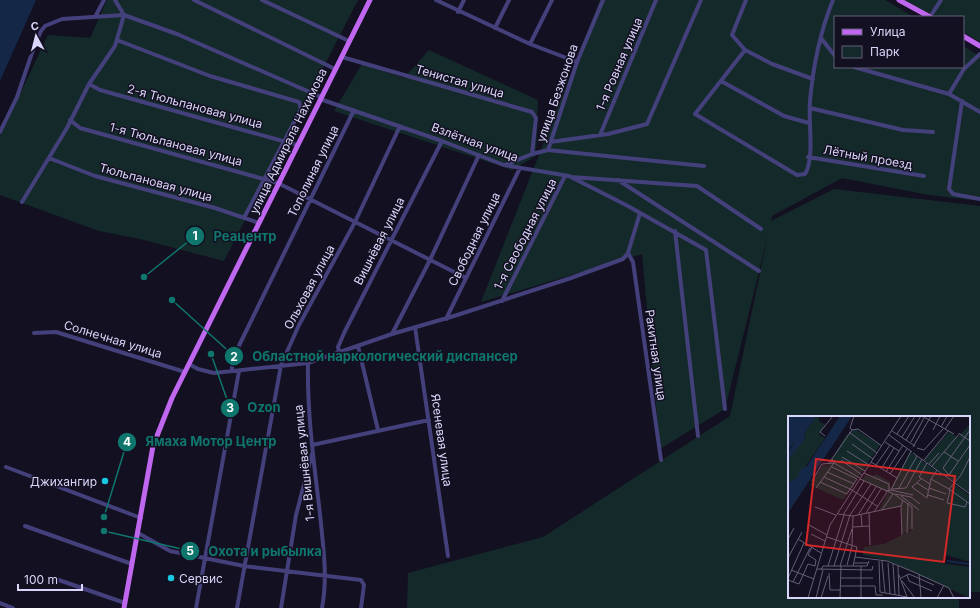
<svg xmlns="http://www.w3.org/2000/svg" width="980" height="608" font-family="Inter,sans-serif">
  <rect width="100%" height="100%" fill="#131021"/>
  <path fill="#142a2a" d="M 107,0 L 358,0 L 224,261 L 140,239 L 99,231 L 0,195 L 0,136 L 48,35 L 90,38 Z
    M 600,0 L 885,0 L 914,17 L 835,17 L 835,67 L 963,67 L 963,46 L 980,56 L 980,201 L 929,195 L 842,178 L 772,216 L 771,221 L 834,189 L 980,206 L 980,592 L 969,592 L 969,417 L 789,417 L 789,597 L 959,597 L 959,608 L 407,608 L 408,573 L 543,537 L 730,416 L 768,235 L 725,409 L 660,449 L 642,254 L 481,302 Z
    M 904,0 L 980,0 L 980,42 L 963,32 L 963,17 L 935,17 Z
    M 429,50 L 538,100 L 536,156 L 512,170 L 334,111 L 362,64 L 404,78 Z"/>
  <path fill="#152746" d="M 0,0 L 36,0 L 0,81 Z"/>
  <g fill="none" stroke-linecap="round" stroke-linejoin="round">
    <path stroke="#44407b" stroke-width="4" d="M 115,0 L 124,15 L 177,34 L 321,97
      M 194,0 L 335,69
      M 262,0 L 349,41
      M 436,0 L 530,44 L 577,62
      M 746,0 L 732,35 L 745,50 L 772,64 L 813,79
      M 458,12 L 464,0
      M 95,17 L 104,0
      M 930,17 L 941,0
      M 495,28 L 509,0
      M 821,38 L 835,56
      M 117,40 L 210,76 L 299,102 L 301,109 L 244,218
      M 530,44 L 552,0
      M 745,50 L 695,114 L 797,175 L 805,174 C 815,158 808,121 810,101 C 813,67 820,32 833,0
      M 980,54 L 964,69 L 949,94 L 980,112
      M 342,57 L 532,112 L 536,118 L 532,154
      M 854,67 L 949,94
      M 721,81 L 784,116 L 809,123
      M 89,84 L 100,90 L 297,145
      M 320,99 L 442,141 L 504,165 L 569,176 L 626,205 L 706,250 L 725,409
      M 962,101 L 949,189 L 953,194 L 980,199
      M 810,108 L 903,130 L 933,132
      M 70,120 L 80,128 L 278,183 L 466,278
      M 0,132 L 17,97 L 34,47 L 41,31 L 45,26 L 62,19 L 124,15 L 115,46 L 89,84 L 67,128 L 22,202
      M 600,135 L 656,0
      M 550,142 L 608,134 L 647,124 L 701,0
      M 548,150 L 704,166
      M 808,157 L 924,176
      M 49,158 L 95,176 L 215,208 L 259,223
      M 505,165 L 532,154 L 548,150 L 577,62 L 603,0
      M 571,177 L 697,186 L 761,229
      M 618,180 L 759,271
      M 675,231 L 698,436
      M 628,253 L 633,262 L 661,460
      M 502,301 L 565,176
      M 446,319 L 520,168
      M 415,327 L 448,556
      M 34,333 L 56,332 L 185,372
      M 392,334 L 430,260 L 479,155
      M 358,346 L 378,430
      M 339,352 L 338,347 L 345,331 L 442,141
      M 308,363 C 307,414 314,463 320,514 C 323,546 328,576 322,608
      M 189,364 L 198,369 L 214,373 L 308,363 L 392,334 L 454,316 L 571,278 L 623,259 L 628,253 L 640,213
      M 232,371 L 232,360 L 354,110
      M 312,445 L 429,420
      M 6,467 L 141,518
      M 25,526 L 132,564
      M 138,533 L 170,551 L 244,566 L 361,580 L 364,585 L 361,608
      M 53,578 L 125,603
      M 0,603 L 13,608
      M 196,608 L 239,371
      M 237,608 L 281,365 L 299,325 L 355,222 L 400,126
      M 281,608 L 296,515 L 312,454"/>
    <path stroke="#c067ef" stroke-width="5" d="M 899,0 L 930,17
      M 963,36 L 980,46
      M 124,608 L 153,446 L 172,398 L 370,0"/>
  </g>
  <g fill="#18c9e3" stroke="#131021" stroke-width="1.5">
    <circle cx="105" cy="481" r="4"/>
    <circle cx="171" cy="578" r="4"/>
  </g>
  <g text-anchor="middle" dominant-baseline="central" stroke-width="3" stroke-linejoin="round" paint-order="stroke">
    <g font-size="12" fill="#dad5fa" stroke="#131021">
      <text transform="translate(619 64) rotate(-67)">1-я Ровная улица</text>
      <text transform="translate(460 81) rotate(16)">Тенистая улица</text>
      <text transform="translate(557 93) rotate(-71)">улица Безжонова</text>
      <text transform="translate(195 106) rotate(15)">2-я Тюльпановая улица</text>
      <text transform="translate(288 141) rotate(-64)">улица Адмирала Нахимова</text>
      <text transform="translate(475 142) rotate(20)">Взлётная улица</text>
      <text transform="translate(176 144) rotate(15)">1-я Тюльпановая улица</text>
      <text transform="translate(868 157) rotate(10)">Лётный проезд</text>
      <text transform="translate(313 171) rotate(-64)">Тополиная улица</text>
      <text transform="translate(156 182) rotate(15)">Тюльпановая улица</text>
      <text transform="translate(525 234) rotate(-63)">1-я Свободная улица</text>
      <text transform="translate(474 239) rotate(-64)">Свободная улица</text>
      <text transform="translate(379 241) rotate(-63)">Вишнёвая улица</text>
      <text transform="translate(309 287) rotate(-62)">Ольховая улица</text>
      <text transform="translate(113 339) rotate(17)">Солнечная улица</text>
      <text transform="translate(656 355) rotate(82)">Ракитная улица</text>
      <text transform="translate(442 440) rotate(82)">Ясеневая улица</text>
      <text transform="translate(304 463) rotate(-96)">1-я Вишнёвая улица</text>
    </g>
    <g font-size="12" fill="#dad5fa" stroke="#131021" text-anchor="end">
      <text x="97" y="481">Джихангир</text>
      <text x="179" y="578" text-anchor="start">Сервис</text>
    </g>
  </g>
  <g transform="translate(788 416)">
    <rect width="182" height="182" fill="#131021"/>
    <path d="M 28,1 L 31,1 L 31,5 L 37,9 L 31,19 L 37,22 L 10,61 L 0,67 L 1,39 L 17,23 L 16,18 ZM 182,8 L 182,78 L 136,44 L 161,16 L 170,21 ZM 67,13 L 92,29 L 55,84 L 22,69 L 35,49 L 40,50 L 58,19 ZM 122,36 L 182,80 L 182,146 L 158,139 L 153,147 L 182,151 L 182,182 L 101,145 L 75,139 L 76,131 L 96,128 L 124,114 L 128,103 L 124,113 L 114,118 L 114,90 L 91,94 L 101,75 L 98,76 L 74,64 L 78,58 L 84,61 L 88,58 L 102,66 L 102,73 Z" fill="#142a2a"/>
    <path d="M 0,0 L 28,1 L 16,18 L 17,23 L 0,44 L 0,36 L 8,24 L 0,34 ZM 52,0 L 64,0 L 0,97 L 0,67 L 10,61 L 13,53 L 19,50 Z" fill="#152746"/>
    <path fill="none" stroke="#152746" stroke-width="2" d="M 159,145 L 182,148"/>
    <path fill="none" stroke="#635f78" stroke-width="1" d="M 134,0 L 166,18M 153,11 L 159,0M 157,13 L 166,0M 64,14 L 70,13 L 94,30M 64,14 L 62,12 L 66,0M 145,14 L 152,0M 104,15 L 127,30M 61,16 L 89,37M 109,18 L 121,0M 172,18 L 182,25M 101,19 L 124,36M 37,20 L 32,16 L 45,0M 114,21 L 127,0M 118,24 L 133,0M 97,26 L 111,35M 123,26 L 136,2M 64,28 L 85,43M 125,31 L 143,0M 129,32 L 136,34 L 155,13M 59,35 L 81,49M 156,36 L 170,45M 125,37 L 182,78M 54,41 L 77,55M 182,41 L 173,59 L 161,73 L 182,88M 44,43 L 46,47 L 72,62M 53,44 L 74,59M 136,44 L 160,15M 83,46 L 109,62M 41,47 L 64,14M 139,47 L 131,61 L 142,68M 141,48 L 151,37M 88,49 L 102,29M 144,50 L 172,17M 44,51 L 69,63 L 59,78M 93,53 L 106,32M 39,56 L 66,68M 98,56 L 115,29M 76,57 L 101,68 L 101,74M 102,58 L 119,33M 161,59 L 155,52 L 182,14M 161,59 L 182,29M 36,61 L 64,74 L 89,90M 72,63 L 106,78 L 124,91 L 124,113M 133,63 L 124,71 L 139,82 L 143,63 L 149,54M 143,63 L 161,73M 24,65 L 34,48 L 46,47 L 28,72M 32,66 L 59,78M 129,67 L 140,74M 111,72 L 129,40M 141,72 L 158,78M 104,73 L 118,72 L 134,43M 103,74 L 125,79M 162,74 L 159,87 L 177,91 L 179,86M 97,75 L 103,74 L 123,35M 107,78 L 123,81 L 132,88M 140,79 L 156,84M 113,80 L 131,94M 27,91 L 48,99M 94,94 L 105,78M 81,96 L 82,129M 86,96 L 99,76M 78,97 L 93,73M 50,98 L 65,100 L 113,90M 73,98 L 74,110M 55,99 L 76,65M 70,99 L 88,71M 21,109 L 39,119M 65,111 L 81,110M 119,117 L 120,87M 23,118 L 37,125M 114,119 L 113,90 L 115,84M 39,121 L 69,131 L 65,150M 0,123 L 6,112M 10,123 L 33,137M 67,141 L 99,145 L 121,154 L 161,172 L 166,182M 0,142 L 14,116M 91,145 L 92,176 L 119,181 L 111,159M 94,145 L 97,177M 66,147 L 80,147M 100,147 L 102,178M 105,148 L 107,179M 59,149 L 64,130 L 65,100M 40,150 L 56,99M 46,150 L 62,99 L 83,68M 52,150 L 64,113M 110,150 L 111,180M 29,153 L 84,154 L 85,150M 3,154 L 26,163M 33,154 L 35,150 L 79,150 L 81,145M 41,157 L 42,174 L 53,174M 131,158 L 133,181M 119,159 L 121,165 L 144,175M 0,162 L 16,127M 53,162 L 85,162M 113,162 L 121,158 L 146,169M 0,164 L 11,168 L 20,148 L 27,150 L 28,144 L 20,139 L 24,131M 114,165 L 127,182M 5,166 L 22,132M 53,170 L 87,170 L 88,179 L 95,179M 20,182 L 42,109 L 113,0M 28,182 L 35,154M 33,182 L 40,160M 52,182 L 53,150M 73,182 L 73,150M 149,182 L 156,169"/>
    <path fill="#d62828" fill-opacity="0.15" stroke="#d62828" stroke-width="2" d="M 28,43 L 167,60 L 156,146 L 18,129 Z"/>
    <rect width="182" height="182" fill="none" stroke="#dad5fa" stroke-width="2"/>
  </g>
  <path fill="none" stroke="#0f766e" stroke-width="1.5" d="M144 277L195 236M172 300L234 356M211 354L230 408M104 517L127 442M104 531L190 551"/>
  <g fill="#0f766e" stroke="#131021" stroke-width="1.5">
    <circle cx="144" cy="277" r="4"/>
    <circle cx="172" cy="300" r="4"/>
    <circle cx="211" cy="354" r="4"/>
    <circle cx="104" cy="517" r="4"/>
    <circle cx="104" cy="531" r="4"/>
    <circle cx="195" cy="236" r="10"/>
    <circle cx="234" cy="356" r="10"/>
    <circle cx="230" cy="408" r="10"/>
    <circle cx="127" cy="442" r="10"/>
    <circle cx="190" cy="551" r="10"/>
  </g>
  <g font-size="12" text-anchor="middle" font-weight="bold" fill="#fff">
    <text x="195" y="240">1</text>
    <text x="234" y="361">2</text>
    <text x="230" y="412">3</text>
    <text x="127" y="446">4</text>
    <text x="190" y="555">5</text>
  </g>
  <g font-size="13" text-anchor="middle" font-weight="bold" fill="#0f766e" stroke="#131021" stroke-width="3" stroke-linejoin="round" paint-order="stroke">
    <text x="245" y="241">Реацентр</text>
    <text x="385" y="361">Областной наркологический диспансер</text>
    <text x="264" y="412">Ozon</text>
    <text x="211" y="446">Ямаха Мотор Центр</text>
    <text x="265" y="556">Охота и рыбылка</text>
  </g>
  <rect x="834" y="16" width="130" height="52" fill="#131021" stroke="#635f78"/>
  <rect x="842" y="29" width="20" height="6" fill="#c067ef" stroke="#635f78"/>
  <text x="870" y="36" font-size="12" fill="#dad5fa">Улица</text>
  <rect x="842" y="46" width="20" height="12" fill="#142a2a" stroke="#635f78"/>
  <text x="870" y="56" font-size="12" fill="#dad5fa">Парк</text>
  <g transform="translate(36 36) rotate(353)" stroke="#131021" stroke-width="3" paint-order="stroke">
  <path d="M0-3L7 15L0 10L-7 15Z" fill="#dad5fa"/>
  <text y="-6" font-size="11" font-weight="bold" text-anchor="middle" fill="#dad5fa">С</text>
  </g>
  <path d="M18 584v6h64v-6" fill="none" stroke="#dad5fa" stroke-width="2"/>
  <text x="24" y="584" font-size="12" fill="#dad5fa" stroke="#131021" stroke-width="3" paint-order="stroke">100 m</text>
</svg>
